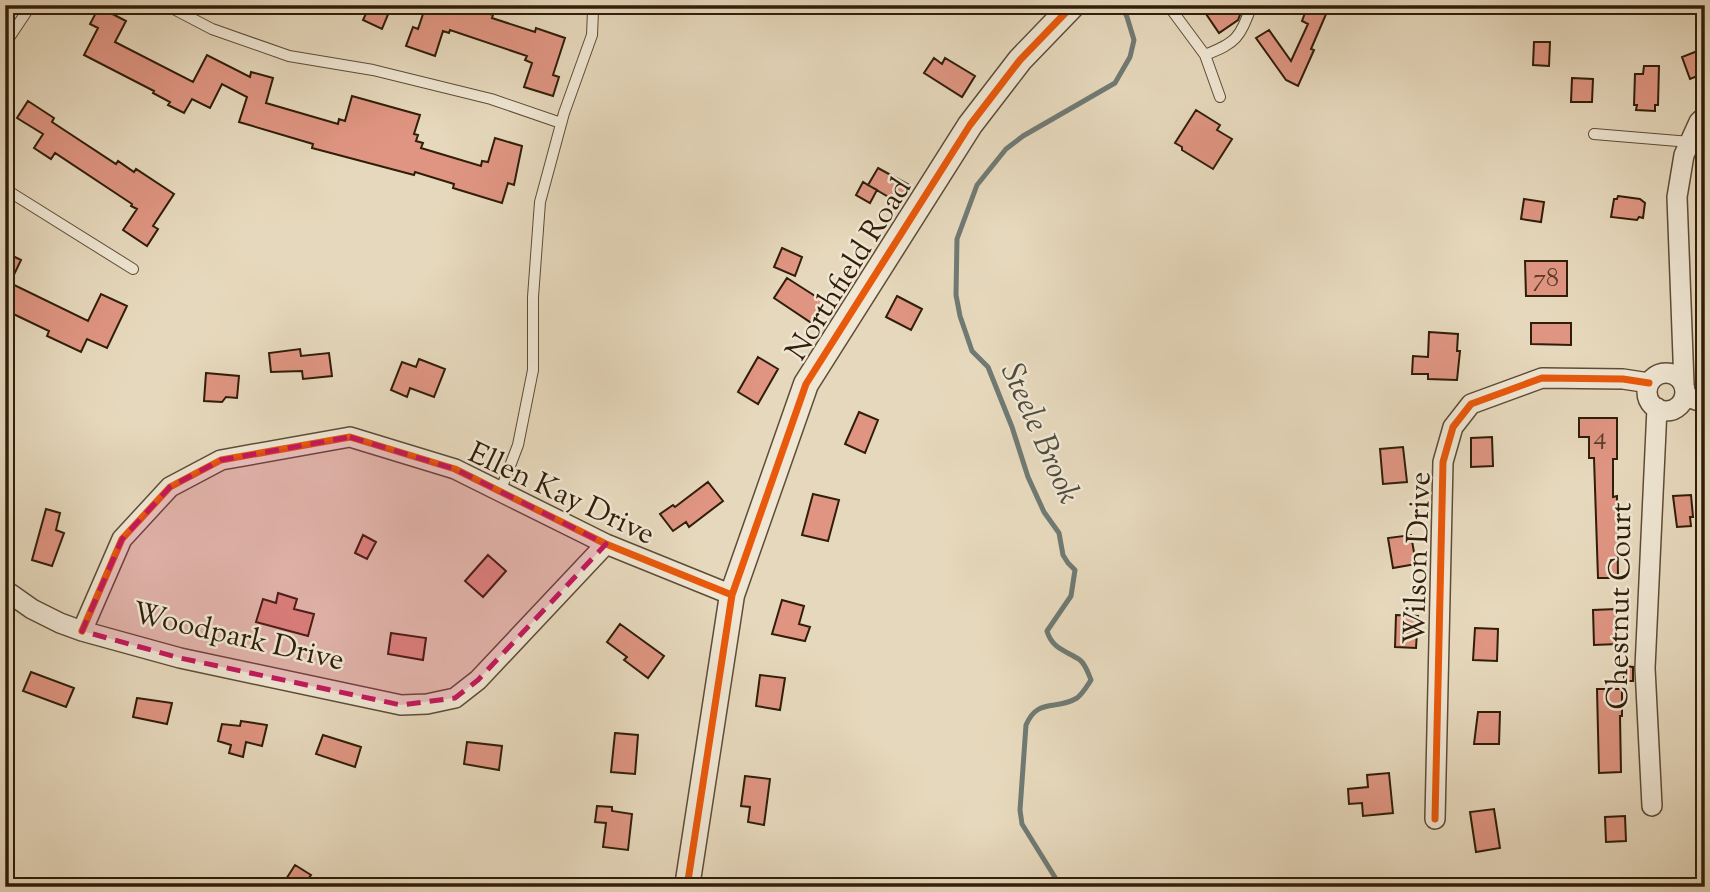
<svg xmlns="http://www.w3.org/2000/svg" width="1710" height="892" font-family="'Sorts Mill Goudy',serif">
  <rect width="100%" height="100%" fill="#e6d8bc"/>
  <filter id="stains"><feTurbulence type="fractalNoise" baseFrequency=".00286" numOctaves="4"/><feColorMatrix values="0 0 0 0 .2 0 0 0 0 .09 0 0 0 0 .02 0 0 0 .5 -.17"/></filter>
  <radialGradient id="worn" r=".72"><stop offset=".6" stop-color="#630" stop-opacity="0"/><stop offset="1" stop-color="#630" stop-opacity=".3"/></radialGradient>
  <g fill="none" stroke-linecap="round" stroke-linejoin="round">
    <path stroke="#707a73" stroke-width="5" d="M 1061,887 L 1022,824 L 1020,810 L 1026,725 C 1038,697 1056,711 1077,698 C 1083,693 1087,686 1091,680 C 1088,673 1086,665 1080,660 C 1067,651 1052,649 1047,631 L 1071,596 L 1075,570 L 1068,563 L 1063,555 L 1059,533 L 1044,512 L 1028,477 L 1012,427 L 988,367 L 972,351 L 960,316 L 956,295 L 957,239 L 977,185 L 1006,149 L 1023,136 L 1115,83 L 1130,57 L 1134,40 L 1127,17 L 1121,5"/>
  </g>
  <path fill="#df9582" stroke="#301e09" stroke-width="2" d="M 370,5 L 392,5 L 382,29 L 363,20 Z
    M 426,5 L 477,5 L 475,9 L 493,15 L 492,18 L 535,32 L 536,28 L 565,38 L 553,75 L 559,77 L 553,96 L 524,87 L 532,63 L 525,60 L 527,56 L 450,30 L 449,33 L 443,31 L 435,56 L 406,46 L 413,27 L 418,29 Z
    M 1200,5 L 1233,5 L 1240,15 L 1238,20 L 1219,33 Z
    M 1308,5 L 1330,5 L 1311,49 L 1314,50 L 1298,86 L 1286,80 L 1256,38 L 1269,30 L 1291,61 L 1308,24 L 1302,21 Z
    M 99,7 L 126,21 L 115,42 L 193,82 L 207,55 L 250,77 L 251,72 L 273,78 L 266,103 L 338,124 L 339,119 L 345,121 L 352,96 L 420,115 L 414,134 L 418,135 L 416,141 L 423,143 L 421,148 L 481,166 L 482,161 L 488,162 L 495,138 L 522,146 L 514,185 L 508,183 L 502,203 L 453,188 L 454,184 L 415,172 L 414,175 L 312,148 L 313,144 L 239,122 L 247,97 L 222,84 L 210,108 L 192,99 L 184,113 L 168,105 L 170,102 L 153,93 L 154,91 L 84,55 L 98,28 L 90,24 Z
    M 1534,42 L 1550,42 L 1549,66 L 1533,65 Z
    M 1705,48 L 1705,73 L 1690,79 L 1682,57 Z
    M 934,58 L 942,64 L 945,58 L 975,76 L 962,97 L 924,73 Z
    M 1644,66 L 1659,66 L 1658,105 L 1655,105 L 1655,111 L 1636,110 L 1637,105 L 1634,105 L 1635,74 L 1643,74 Z
    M 1572,78 L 1593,79 L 1592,102 L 1571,102 Z
    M 28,101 L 54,118 L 52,122 L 116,164 L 118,161 L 134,172 L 136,169 L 174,194 L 153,226 L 158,229 L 147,246 L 123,230 L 137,209 L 131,206 L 132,204 L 55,153 L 51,159 L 34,148 L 43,134 L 17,118 Z
    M 1196,110 L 1220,125 L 1217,130 L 1232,139 L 1213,169 L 1182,150 L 1182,147 L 1175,143 Z
    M 878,168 L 909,185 L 899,203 L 868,185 L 877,190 L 870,203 L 856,195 L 863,182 L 868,185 Z
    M 1618,196 L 1640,199 L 1645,203 L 1643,218 L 1639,217 L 1637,220 L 1611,217 L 1614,199 L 1617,199 Z
    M 1524,199 L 1544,202 L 1541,222 L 1521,219 Z
    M 782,248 L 802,257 L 795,276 L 774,267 Z
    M 5,252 L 21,260 L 10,283 L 88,321 L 101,294 L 127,306 L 107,348 L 87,339 L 81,352 L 47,336 L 49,331 L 5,310 Z
    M 1525,261 L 1567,261 L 1567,296 L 1526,296 Z
    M 787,278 L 826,303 L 813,324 L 774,298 Z
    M 897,296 L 922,309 L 911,330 L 886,317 Z
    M 1531,323 L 1571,323 L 1571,345 L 1531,344 Z
    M 1429,332 L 1458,334 L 1457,351 L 1460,351 L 1457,380 L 1428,379 L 1428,374 L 1412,374 L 1413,356 L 1428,357 Z
    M 300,349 L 301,356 L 329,353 L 332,376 L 303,379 L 302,371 L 271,372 L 269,353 Z
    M 758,357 L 778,369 L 758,404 L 738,392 Z
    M 419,359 L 445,369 L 434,397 L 410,388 L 407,397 L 391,390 L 402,362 L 416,367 Z
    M 206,373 L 239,376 L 237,398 L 226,397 L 222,402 L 204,401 Z
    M 859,412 L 878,420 L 865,453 L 845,444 Z
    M 1579,418 L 1617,418 L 1617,459 L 1613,459 L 1613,497 L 1617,496 L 1618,578 L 1598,578 L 1594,458 L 1589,458 L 1589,437 L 1579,437 Z
    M 1492,437 L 1493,466 L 1471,467 L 1471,438 Z
    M 1403,447 L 1407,482 L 1383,484 L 1380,449 Z
    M 708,482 L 723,501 L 689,527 L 686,522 L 673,531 L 660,514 L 673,505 L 675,507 Z
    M 813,494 L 839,500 L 828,541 L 802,535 Z
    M 1691,495 L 1693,517 L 1690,517 L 1691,526 L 1677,527 L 1673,496 Z
    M 46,509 L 60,513 L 56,530 L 64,533 L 52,566 L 32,560 Z
    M 363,535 L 376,542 L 367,559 L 355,553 Z
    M 1411,535 L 1416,564 L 1393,568 L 1388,538 Z
    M 488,555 L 506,571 L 483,597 L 465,581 Z
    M 278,593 L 297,599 L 294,609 L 314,614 L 308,636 L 256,622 L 263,599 L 276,603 Z
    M 782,600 L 804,606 L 799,624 L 810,627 L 805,641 L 772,634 Z
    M 1616,609 L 1618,644 L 1594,645 L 1593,610 Z
    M 1396,615 L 1418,616 L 1416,648 L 1395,647 Z
    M 620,624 L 664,656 L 648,678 L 624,660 L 627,657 L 607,642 Z
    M 1475,628 L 1498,629 L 1497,661 L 1473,660 Z
    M 391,633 L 426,638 L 423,660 L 388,654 Z
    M 1624,666 L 1633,667 L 1633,681 L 1624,681 Z
    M 31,672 L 74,688 L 66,707 L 23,691 Z
    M 760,675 L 785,678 L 780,710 L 756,706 Z
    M 1597,689 L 1622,689 L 1622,716 L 1620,716 L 1621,772 L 1599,773 Z
    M 137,698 L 172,703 L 167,724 L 133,717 Z
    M 1478,712 L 1500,712 L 1499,744 L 1474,744 Z
    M 241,721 L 267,725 L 262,746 L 246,742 L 243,757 L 229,753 L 231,745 L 218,741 L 222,724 L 240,726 Z
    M 615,733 L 638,735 L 635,774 L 611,772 Z
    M 323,735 L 361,747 L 355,767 L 316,754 Z
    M 467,742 L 502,746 L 499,770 L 464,764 Z
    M 1389,773 L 1393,813 L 1363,816 L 1362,803 L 1349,804 L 1348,789 L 1368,787 L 1367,775 Z
    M 745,776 L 770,779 L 764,825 L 748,822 L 750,807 L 741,806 Z
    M 597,806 L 612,807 L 612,811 L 632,814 L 628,850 L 603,847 L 606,823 L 595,822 Z
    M 1494,809 L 1500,848 L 1476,852 L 1470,812 Z
    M 1625,816 L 1626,841 L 1606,842 L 1605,817 Z
    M 295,865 L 311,875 L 303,887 L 281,887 Z"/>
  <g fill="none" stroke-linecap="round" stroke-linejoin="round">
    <defs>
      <path id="service" d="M 166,5 L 212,29 L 289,56 L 373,70 L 491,99 L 561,123
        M 1168,5 L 1205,55 L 1220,97
        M 5,44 L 31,5
        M 1205,55 C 1238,42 1239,38 1252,5
        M 1594,134 L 1690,142
        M 5,189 L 133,269
        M 500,492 L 518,445 L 533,370 L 533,297 L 540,202 L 564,113 L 592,35 L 593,11 L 588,5"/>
      <path id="minor" d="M1647 392a19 19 0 1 1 38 0a19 19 0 1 1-38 0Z
        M 1684,384 L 1677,197 L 1684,155 L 1699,122 L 1705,116
        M 1685,396 L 1705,403
        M 5,590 L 32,609 L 60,623 L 82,631 L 180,658 L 401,705 L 427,704 L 455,698 L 478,680 L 606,544
        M 82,631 L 122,539 L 170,487 L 221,460 L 350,437 L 455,469 L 606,544 L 732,595
        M 1652,806 L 1645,668 L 1657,408
        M 1435,819 L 1443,462 L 1453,427 L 1471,404 L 1542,378 L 1623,379 L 1649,383"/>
      <path id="tertiary" d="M 687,887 L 732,595 L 806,384 L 970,125 L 1020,60 L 1073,5"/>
    </defs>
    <use href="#service" stroke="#5e4c36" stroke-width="12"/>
    <use href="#minor" stroke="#5e4c36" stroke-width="22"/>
    <use href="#tertiary" stroke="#5e4c36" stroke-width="27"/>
    <use href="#service" stroke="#efe6d3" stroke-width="10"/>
    <use href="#minor" stroke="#efe6d3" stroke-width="19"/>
    <use href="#tertiary" stroke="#efe6d3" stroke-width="24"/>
    <defs>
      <path id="cycleway" d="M 82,631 L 122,539 L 170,487 L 221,460 L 350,437 L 455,469 L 606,544 L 732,595
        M 1435,819 L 1443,462 L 1453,427 L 1471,404 L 1542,378 L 1623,379 L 1649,383
        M 687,887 L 732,595 L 806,384 L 970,125 L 1020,60 L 1073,5"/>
    </defs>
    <use href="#cycleway" stroke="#efe6d3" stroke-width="11"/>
    <use href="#cycleway" stroke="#e8590c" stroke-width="7"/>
  </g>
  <path fill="#c2185b" fill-opacity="0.2" stroke="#c2185b" stroke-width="5" stroke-dasharray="14 9" stroke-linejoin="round" d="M 350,437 L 455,469 L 606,544 L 478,680 L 455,698 L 401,705 L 180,658 L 82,631 L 122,539 L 170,487 L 221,460 Z"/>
  <g text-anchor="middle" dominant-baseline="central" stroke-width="5" stroke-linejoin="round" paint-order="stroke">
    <g font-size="26" fill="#5c3c27">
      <text x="1546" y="279">78</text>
      <text x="1600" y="437">4</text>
    </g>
    <g font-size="30" fill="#301e09" stroke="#efe6d3">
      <text transform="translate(850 270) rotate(-58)">Northfield Road</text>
      <text transform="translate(561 495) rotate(25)">Ellen Kay Drive</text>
      <text transform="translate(1419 558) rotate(-88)">Wilson Drive</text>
      <text transform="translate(1621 606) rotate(-89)">Chestnut Court</text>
      <text transform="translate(238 638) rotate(13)">Woodpark Drive</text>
    </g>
    <g font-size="32" font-style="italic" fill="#504c3e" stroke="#efe6d3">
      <text transform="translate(1039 434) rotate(66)">Steele Brook</text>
    </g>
  </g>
  <rect width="1710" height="892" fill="none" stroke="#e6d8bc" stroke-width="28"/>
  <rect x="7" y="7" width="1696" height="878" fill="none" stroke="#301e09" stroke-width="3.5"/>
  <rect x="14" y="14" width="1682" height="864" fill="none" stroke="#301e09" stroke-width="2"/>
  <rect width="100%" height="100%" filter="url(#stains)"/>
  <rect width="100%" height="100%" fill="url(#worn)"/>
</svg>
